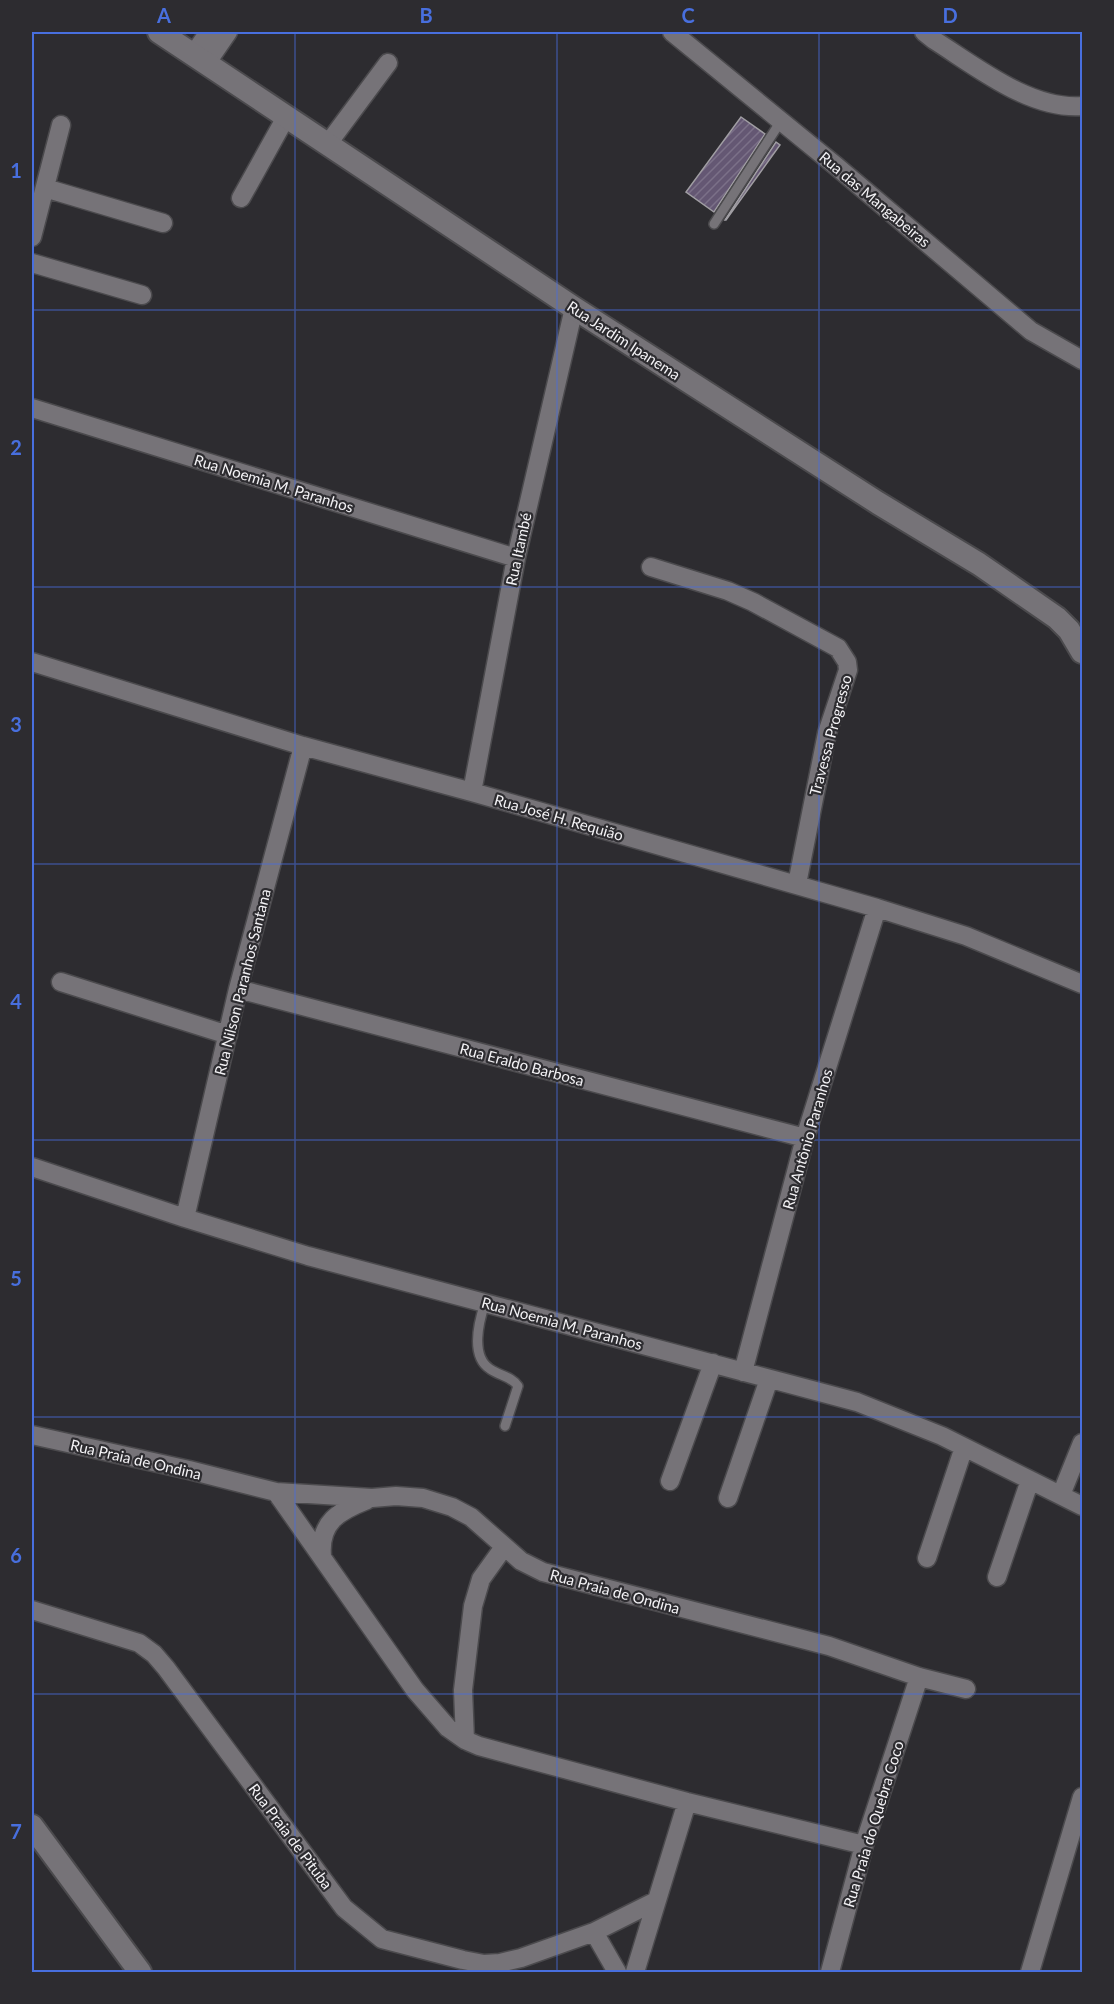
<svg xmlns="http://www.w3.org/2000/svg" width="1114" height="2004" font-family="Lato,sans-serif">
  <defs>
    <pattern id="building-hatch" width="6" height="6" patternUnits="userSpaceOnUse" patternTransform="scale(1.5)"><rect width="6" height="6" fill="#645773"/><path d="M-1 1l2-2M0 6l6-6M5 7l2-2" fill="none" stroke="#7b7088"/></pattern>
  </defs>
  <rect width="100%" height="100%" fill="#2d2c30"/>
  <path fill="url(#building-hatch)" stroke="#a09ea3" stroke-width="1.5" d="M 741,117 L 765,134 L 714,212 L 686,192 Z
    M 776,142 L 780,145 L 726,220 L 725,220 Z"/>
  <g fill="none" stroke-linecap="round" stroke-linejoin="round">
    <defs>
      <path id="service" d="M 714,224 L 781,121
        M 485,1303 C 479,1321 470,1356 490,1369 C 500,1376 511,1376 518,1386 L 505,1426"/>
      <path id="minor" d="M 672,32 L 836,166 L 1031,331 L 1082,360
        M 924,32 L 934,40 C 977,67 1030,110 1082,106
        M 193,55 L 209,32
        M 206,64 L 228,32
        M 327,145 L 388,63
        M 45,188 L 163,223
        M 241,198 L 286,117
        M 32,237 L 61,125
        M 32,263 L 142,295
        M 32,408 L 516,558
        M 651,567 L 728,591 L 753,602 L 838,648 L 847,662 L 848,670 L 827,733 L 797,884
        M 32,662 L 303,746 L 472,792 L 877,908 L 966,936 L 1082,984
        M 472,792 L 516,558 L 574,308
        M 61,982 L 228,1035
        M 238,989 L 805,1138
        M 32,1167 L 185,1218 L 308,1256 L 857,1402 L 942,1436 L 1082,1506
        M 185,1218 L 238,989 L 303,746
        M 743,1372 L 805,1138 L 877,908
        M 32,1435 L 189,1470 L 276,1492 L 415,1690 L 448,1728 L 465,1740 L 479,1746 L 687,1802 L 864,1845
        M 670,1481 L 713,1363
        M 276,1492 L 372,1498 L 396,1496 L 423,1498 L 452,1507 L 471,1517 L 521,1561 L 543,1572 L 829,1646 L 919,1677 L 966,1689
        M 1061,1495 L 1082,1443
        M 728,1498 L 769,1379
        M 322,1556 C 319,1522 339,1511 367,1500
        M 927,1558 L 964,1447
        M 997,1577 L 1030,1480
        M 32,1610 L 139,1643 L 154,1654 L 166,1668 L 344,1908 L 382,1939 L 463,1960 L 484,1964 L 500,1963 L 521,1958 L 594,1932 L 656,1901
        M 465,1740 L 463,1690 L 473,1606 L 481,1579 L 504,1547
        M 594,1932 L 617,1972
        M 635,1972 L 687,1802
        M 830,1972 L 864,1845 L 919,1677
        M 1030,1972 L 1082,1797"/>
      <path id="tertiary" d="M 159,32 L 574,308 L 878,503 L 979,564 L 1057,618 L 1069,630 L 1082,652
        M 32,1826 L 140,1972"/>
    </defs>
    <use href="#service" stroke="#4b4a4d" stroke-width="12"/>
    <use href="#minor" stroke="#4b4a4d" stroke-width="21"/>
    <use href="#tertiary" stroke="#4b4a4d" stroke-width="26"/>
    <use href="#service" stroke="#767378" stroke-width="9"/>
    <use href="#minor" stroke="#767378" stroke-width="18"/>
    <use href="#tertiary" stroke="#767378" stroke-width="22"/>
  </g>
  <path fill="none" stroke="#486fde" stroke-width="1.5" stroke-opacity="0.55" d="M 295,32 L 295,1972M 557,32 L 557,1972M 819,32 L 819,1972M 32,310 L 1082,310M 32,587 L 1082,587M 32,864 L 1082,864M 32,1140 L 1082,1140M 32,1417 L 1082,1417M 32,1694 L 1082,1694"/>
  <g text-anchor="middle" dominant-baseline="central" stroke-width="4.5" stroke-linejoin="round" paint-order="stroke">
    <g font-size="15" fill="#f4f3f6" stroke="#2d2c30">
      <text transform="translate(875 199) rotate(40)">Rua das Mangabeiras</text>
      <text transform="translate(624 340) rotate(33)">Rua Jardim Ipanema</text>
      <text transform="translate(274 483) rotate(17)">Rua Noemia M. Paranhos</text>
      <text transform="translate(518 549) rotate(-78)">Rua Itambé</text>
      <text transform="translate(830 735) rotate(-75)">Travessa Progresso</text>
      <text transform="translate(559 817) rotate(16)">Rua José H. Requião</text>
      <text transform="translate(242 982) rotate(-76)">Rua Nilson Paranhos Santana</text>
      <text transform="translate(522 1064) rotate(15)">Rua Eraldo Barbosa</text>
      <text transform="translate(807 1139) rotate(-74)">Rua Antônio Paranhos</text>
      <text transform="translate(562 1323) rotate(15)">Rua Noemia M. Paranhos</text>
      <text transform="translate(136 1459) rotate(13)">Rua Praia de Ondina</text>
      <text transform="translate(615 1591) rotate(15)">Rua Praia de Ondina</text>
      <text transform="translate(873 1824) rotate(-73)">Rua Praia do Quebra Coco</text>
      <text transform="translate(291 1836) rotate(53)">Rua Praia de Pituba</text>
    </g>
  </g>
  <rect width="1114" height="2004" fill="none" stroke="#2d2c30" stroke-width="66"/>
  <rect x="33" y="33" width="1048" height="1938" fill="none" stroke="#486fde" stroke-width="2"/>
  <g font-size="20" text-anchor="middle" font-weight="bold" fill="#486fde">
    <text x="164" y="23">A</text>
    <text x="426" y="23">B</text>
    <text x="688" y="23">C</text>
    <text x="950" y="23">D</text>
    <text x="16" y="178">1</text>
    <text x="16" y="455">2</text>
    <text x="16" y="732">3</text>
    <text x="16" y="1009">4</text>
    <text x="16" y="1286">5</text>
    <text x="16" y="1563">6</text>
    <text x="16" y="1839">7</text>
  </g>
</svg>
